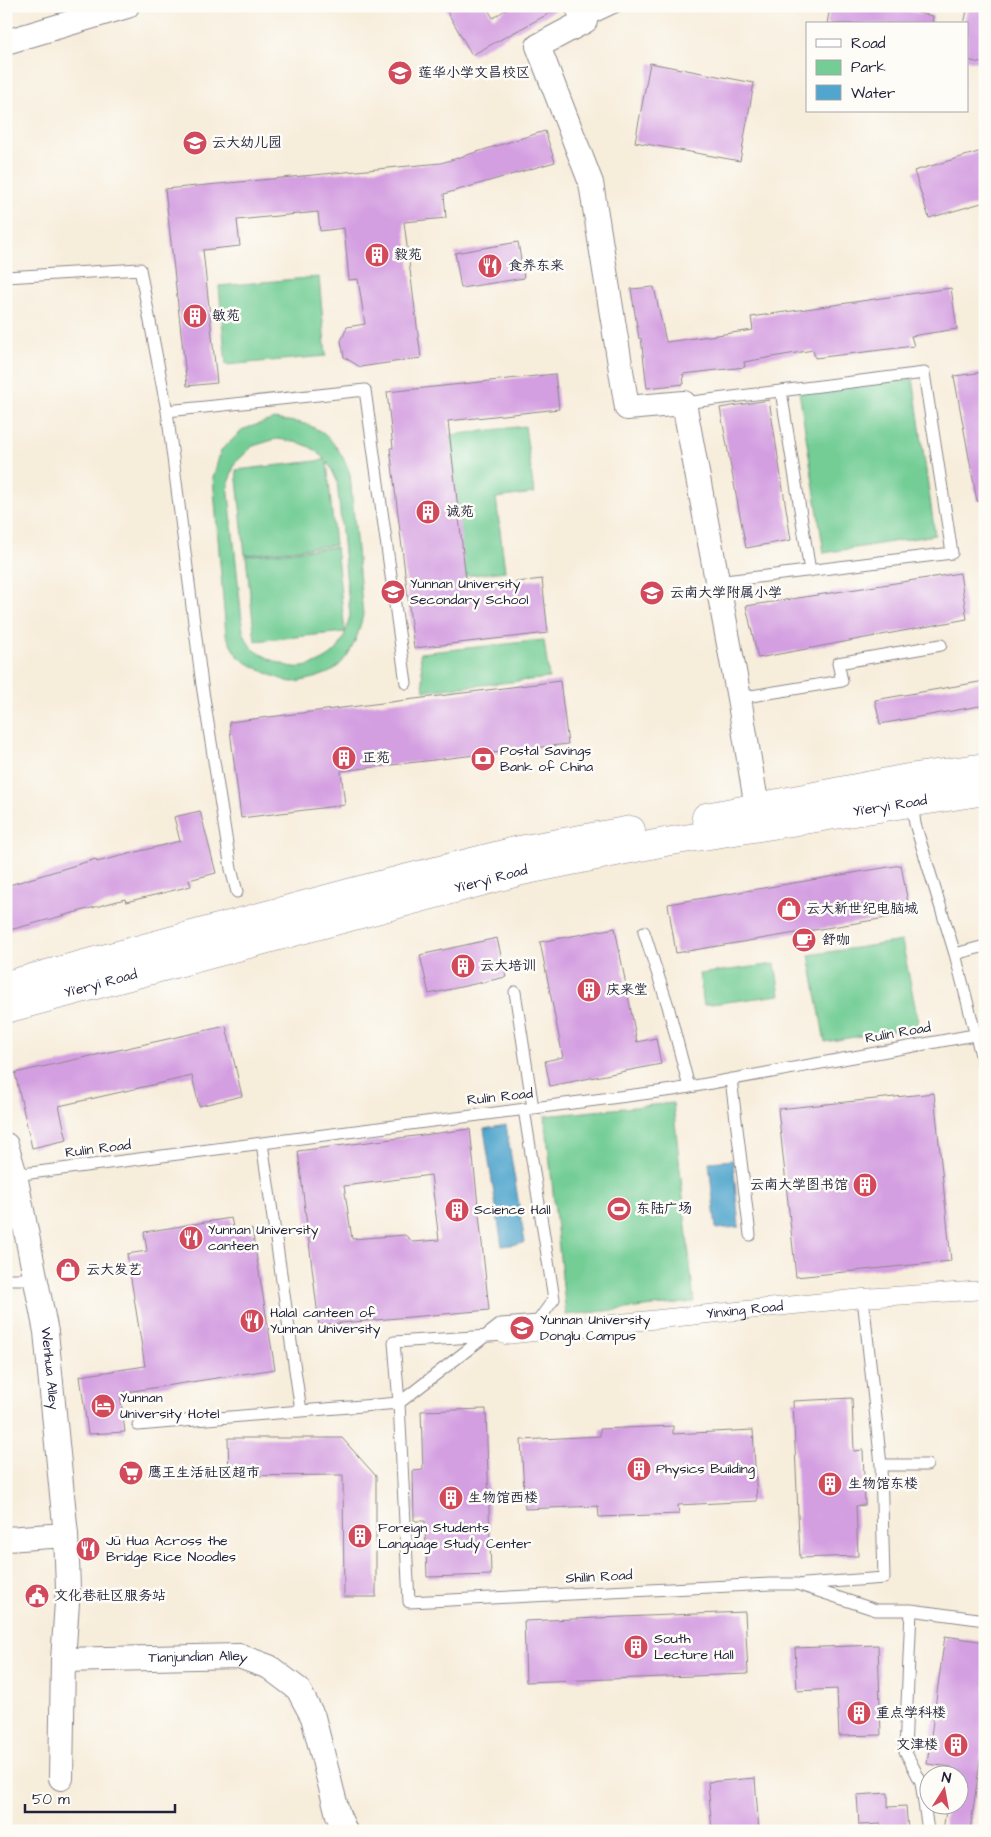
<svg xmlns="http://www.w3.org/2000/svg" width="991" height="1837" font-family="'Architects Daughter','LXGW WenKai TC',sans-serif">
  <rect width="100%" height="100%" fill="#fdfcf7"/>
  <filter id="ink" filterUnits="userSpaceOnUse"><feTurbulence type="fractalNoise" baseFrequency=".02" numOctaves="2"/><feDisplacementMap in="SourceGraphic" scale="10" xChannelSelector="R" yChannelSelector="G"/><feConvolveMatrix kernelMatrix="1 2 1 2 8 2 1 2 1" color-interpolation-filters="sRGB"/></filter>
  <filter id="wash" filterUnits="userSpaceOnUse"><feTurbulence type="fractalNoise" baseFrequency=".0096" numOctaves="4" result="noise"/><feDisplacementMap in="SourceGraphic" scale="20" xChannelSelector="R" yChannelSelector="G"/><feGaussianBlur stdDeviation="1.12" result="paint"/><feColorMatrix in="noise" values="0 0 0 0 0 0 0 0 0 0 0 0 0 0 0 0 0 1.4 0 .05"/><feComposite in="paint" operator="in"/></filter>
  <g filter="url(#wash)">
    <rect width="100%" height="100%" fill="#f7eddb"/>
    <path fill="#73cd95" stroke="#4a7868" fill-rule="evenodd" d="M 319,277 L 326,356 L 226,365 L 219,286 Z
      M 913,378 L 935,535 L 824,553 L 799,391 Z
      M 274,419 C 283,421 292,421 301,423 C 327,429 342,451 350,474 L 363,615 C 358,636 352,655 335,669 C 328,675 302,682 292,682 C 281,681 243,663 237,655 C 232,650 230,641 226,635 L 213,478 L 221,450 L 244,429 ZM 276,439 C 295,441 313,444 325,460 L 236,470 L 245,555 L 335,545 L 327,462 L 331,468 L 337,481 L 350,615 C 347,626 345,638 338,648 C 330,659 308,669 294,667 C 283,666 260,655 252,648 C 248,644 245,636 243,631 L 228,484 L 235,463 L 253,446 Z
      M 525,426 L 534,493 L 496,498 L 505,571 L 465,576 L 450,435 Z
      M 336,547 L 345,632 L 255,641 L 246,556 Z
      M 544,640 L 549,678 L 424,691 L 420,653 Z
      M 902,941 L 919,1026 L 825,1042 L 809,955 Z
      M 775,964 L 780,995 L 704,1005 L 699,974 Z
      M 673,1103 L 694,1302 L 566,1315 L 545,1116 Z"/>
    <path fill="#51a6cd" stroke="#3a6484" d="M 506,1125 L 525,1243 L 502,1246 L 484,1129 Z
      M 733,1160 L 739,1227 L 716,1229 L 709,1162 Z"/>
    <g id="blocks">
      <path fill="#d49fe1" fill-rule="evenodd" d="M 444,6 L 486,6 L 493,18 L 511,6 L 563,6 L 472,55 Z
        M 830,6 L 884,6 L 933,16 L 932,24 L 827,24 Z
        M 968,6 L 985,6 L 985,64 L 967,60 L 967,24 L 964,24 Z
        M 650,63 L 754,83 L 740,161 L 635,142 Z
        M 545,131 L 555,162 L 444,194 L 446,218 L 404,222 L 421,358 L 360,367 L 344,357 L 341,341 L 347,327 L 365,324 L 358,279 L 349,280 L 344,228 L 320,231 L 318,212 L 237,220 L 240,246 L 203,250 L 217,383 L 187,386 L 165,189 L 441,163 Z
        M 985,150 L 985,202 L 929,218 L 914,171 Z
        M 518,242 L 524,278 L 461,288 L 455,253 Z
        M 654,287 L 666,342 L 753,330 L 751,317 L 951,288 L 957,329 L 911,336 L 914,346 L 815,358 L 813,350 L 744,362 L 745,367 L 683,374 L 684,384 L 647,388 L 641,338 L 639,339 L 631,289 Z
        M 985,372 L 985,501 L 977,501 L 954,376 Z
        M 555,374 L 559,409 L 448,421 L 467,588 L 542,579 L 548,633 L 414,648 L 390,448 L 393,448 L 387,392 Z
        M 769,400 L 791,540 L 746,548 L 720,408 Z
        M 960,573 L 967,619 L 758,658 L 746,606 Z
        M 560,681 L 568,744 L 341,771 L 345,805 L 241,818 L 229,722 Z
        M 985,681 L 985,705 L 880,724 L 875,700 Z
        M 200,811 L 216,873 L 189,880 L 191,886 L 126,902 L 125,899 L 6,931 L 6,886 L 96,859 L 97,862 L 180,841 L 174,817 Z
        M 901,865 L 910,914 L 676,953 L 668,904 Z
        M 615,928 L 637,1042 L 656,1038 L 661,1064 L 550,1086 L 545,1061 L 563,1057 L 540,942 Z
        M 497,938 L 506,977 L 429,994 L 420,955 Z
        M 226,1026 L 242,1096 L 199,1106 L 192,1076 L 59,1106 L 67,1140 L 32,1148 L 15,1073 Z
        M 934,1093 L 951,1261 L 796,1277 L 778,1109 Z
        M 470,1129 L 489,1310 L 319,1325 L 298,1151 ZM 431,1175 L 439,1240 L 413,1242 L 405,1235 L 352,1239 L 344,1186 Z
        M 231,1218 L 234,1231 L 252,1229 L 275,1369 L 120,1393 L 125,1432 L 88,1434 L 80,1376 L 145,1366 L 127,1254 L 147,1251 L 144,1232 Z
        M 852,1398 L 854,1451 L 863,1450 L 865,1505 L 856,1506 L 858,1556 L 800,1558 L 793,1401 Z
        M 486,1409 L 491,1575 L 427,1577 L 425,1521 L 414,1521 L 413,1471 L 423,1470 L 421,1411 Z
        M 673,1426 L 673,1434 L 753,1430 L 757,1501 L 678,1505 L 679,1514 L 599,1517 L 598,1506 L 525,1509 L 521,1440 L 600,1436 L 600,1429 Z
        M 228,1438 L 342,1438 L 376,1476 L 376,1597 L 344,1597 L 343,1475 L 229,1476 Z
        M 745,1612 L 748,1674 L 526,1682 L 524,1621 Z
        M 945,1636 L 985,1642 L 985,1726 L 970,1831 L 943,1831 L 947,1804 L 958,1804 L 958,1774 L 951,1774 L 952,1767 L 927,1764 Z
        M 878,1645 L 881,1735 L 839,1736 L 837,1689 L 797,1691 L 795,1648 Z
        M 755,1778 L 759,1831 L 712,1831 L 708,1782 Z
        M 888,1793 L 888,1807 L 906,1806 L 908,1831 L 882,1831 L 881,1824 L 859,1825 L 857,1795 Z"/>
    </g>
  </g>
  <g filter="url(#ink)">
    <use href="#blocks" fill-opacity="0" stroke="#8c888b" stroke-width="1"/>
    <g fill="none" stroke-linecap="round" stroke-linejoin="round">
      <defs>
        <path id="service" d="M 585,21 L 617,6
          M 6,277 L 140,269 L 167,411 L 202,685 L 231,869 L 237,892
          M 781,391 L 810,571
          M 684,403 L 924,373 L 952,553 L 717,582
          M 167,411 L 365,390 L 406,683
          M 739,698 L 842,681 L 838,663 L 941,645
          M 912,802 L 915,824 L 955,954 L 985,1071
          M 644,932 L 668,1006 L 689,1087
          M 955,954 L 985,946
          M 515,992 L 533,1108
          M 731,1079 L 750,1235
          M 262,1143 L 301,1411 L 399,1403 L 501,1324 L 538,1321 L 554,1299 L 524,1109
          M 15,1175 L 673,1090 L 985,1033
          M 6,1279 L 36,1279
          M 863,1298 L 881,1465
          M 505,1335 L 394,1342 L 399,1403 L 409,1602 L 771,1584 L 797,1584 L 876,1610 L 911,1610 L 985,1620
          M 138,1425 L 301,1411
          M 804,1584 L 884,1578 L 881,1465 L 927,1465
          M 911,1610 L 905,1751 L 921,1782 L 928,1831"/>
        <g id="pedestrian">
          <path id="s1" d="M 505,1335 L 863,1298 L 985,1290"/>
        </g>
        <g id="minor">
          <path d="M 577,6 L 585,21 L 538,46 L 591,183 L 627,408 L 684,403 L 739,698 L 757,808"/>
          <path d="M 6,42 L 127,6"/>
          <path id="s2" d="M 6,1145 L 15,1175 L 46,1332 L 66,1535 L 6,1539"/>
          <path id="s3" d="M 63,1660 L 239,1656 L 269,1667 L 298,1689 L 313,1717 L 338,1815 L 345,1831"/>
          <path d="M 61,1778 L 63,1660 L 68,1588 L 66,1535"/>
        </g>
        <g id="primary">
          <path d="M 706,817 L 908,778 L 985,767"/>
          <path d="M 6,985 L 356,891 L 519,850 L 631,830"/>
          <path id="s4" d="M 6,1009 L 522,871 L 665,842 L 985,791"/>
        </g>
      </defs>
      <use href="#service" stroke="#8c888b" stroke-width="13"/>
      <use href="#pedestrian" stroke="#8c888b" stroke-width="19"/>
      <use href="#minor" stroke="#8c888b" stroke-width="26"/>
      <use href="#primary" stroke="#8c888b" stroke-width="29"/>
      <use href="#service" stroke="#fff" stroke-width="11"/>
      <use href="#pedestrian" stroke="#fff" stroke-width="18"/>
      <use href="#minor" stroke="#fff" stroke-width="24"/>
      <use href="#primary" stroke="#fff" stroke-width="28"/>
    </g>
  </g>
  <defs>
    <symbol id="school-disc" viewBox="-11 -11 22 22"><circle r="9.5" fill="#d1495b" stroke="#fdfcf7"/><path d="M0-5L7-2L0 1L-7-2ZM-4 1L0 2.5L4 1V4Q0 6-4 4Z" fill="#fff"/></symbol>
    <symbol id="building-disc" viewBox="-11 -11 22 22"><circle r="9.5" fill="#d1495b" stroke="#fdfcf7"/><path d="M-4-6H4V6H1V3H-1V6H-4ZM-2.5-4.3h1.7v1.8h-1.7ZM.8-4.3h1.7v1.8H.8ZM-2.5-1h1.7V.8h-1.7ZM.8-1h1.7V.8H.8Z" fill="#fff"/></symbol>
    <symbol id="restaurant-disc" viewBox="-11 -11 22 22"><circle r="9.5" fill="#d1495b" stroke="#fdfcf7"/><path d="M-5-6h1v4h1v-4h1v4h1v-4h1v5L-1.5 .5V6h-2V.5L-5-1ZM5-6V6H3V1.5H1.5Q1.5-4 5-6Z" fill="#fff"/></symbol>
    <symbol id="bank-disc" viewBox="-11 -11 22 22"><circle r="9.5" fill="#d1495b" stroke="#fdfcf7"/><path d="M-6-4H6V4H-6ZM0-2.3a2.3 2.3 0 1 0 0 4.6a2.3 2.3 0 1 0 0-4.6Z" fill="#fff"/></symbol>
    <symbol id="shop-disc" viewBox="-11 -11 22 22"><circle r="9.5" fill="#d1495b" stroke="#fdfcf7"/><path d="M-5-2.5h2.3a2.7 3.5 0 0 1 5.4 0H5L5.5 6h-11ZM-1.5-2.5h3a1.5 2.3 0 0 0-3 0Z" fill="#fff"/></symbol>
    <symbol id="cafe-disc" viewBox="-11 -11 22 22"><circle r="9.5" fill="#d1495b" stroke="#fdfcf7"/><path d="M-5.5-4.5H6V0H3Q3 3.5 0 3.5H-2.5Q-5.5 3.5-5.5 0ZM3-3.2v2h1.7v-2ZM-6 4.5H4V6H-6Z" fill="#fff"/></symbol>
    <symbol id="stadium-disc" viewBox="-11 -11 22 22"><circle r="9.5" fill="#d1495b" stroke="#fdfcf7"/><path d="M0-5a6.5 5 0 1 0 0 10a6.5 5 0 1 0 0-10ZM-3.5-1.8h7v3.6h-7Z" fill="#fff"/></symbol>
    <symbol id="university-disc" viewBox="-11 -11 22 22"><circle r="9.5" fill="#d1495b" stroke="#fdfcf7"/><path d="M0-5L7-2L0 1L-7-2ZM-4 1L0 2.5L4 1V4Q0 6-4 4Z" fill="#fff"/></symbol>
    <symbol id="hotel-disc" viewBox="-11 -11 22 22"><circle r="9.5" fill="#d1495b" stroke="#fdfcf7"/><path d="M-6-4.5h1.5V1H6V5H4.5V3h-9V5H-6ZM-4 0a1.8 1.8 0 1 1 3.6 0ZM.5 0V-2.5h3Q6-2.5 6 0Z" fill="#fff"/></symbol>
    <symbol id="supermarket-disc" viewBox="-11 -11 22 22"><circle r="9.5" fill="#d1495b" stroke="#fdfcf7"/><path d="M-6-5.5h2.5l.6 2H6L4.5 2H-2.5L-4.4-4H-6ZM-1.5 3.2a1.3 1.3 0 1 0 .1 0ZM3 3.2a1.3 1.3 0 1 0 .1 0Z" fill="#fff"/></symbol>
    <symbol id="civic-disc" viewBox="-11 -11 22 22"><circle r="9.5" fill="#d1495b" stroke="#fdfcf7"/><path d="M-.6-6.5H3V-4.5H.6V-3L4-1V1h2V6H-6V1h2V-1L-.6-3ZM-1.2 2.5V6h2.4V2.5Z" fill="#fff"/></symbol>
  </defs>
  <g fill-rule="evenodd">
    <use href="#school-disc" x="386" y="59" width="28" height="28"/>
    <use href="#school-disc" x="181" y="129" width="28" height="28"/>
    <use href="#building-disc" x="363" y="241" width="28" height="28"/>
    <use href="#restaurant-disc" x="476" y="252" width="28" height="28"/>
    <use href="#building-disc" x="181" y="302" width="28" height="28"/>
    <use href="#building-disc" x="414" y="498" width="28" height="28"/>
    <use href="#school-disc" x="379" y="578" width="28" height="28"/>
    <use href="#school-disc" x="638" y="579" width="28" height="28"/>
    <use href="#building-disc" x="330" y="744" width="28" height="28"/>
    <use href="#bank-disc" x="469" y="745" width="28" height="28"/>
    <use href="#shop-disc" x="775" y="895" width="28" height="28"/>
    <use href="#cafe-disc" x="790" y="926" width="28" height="28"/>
    <use href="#building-disc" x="449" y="952" width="28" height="28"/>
    <use href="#building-disc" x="575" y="976" width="28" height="28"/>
    <use href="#building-disc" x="851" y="1171" width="28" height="28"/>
    <use href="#stadium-disc" x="605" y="1195" width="28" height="28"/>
    <use href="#building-disc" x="443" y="1196" width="28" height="28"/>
    <use href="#restaurant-disc" x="177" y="1224" width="28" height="28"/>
    <use href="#shop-disc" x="54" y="1256" width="28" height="28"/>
    <use href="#restaurant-disc" x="238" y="1307" width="28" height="28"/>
    <use href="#university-disc" x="508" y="1314" width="28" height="28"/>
    <use href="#hotel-disc" x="89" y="1392" width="28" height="28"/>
    <use href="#building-disc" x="625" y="1455" width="28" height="28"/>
    <use href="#supermarket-disc" x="117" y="1459" width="28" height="28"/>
    <use href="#building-disc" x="816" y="1470" width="28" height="28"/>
    <use href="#building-disc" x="437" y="1484" width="28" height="28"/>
    <use href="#building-disc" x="346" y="1522" width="28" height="28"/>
    <use href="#restaurant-disc" x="74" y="1535" width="28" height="28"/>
    <use href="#civic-disc" x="23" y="1582" width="28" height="28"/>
    <use href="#building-disc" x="622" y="1633" width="28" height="28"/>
    <use href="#building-disc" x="845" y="1699" width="28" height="28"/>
    <use href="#building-disc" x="942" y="1731" width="28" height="28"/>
  </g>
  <g text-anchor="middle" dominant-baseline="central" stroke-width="5" stroke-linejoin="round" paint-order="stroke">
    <g font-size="14" fill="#22223b" stroke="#fdfcf7" text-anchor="start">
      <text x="418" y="73">莲华小学文昌校区</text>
      <text x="212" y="143">云大幼儿园</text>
      <text x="394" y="255">毅苑</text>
      <text x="508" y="266">食养东来</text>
      <text x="212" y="316">敏苑</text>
      <text x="446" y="512">诚苑</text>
      <text x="410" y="584">Yunnan University<tspan x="410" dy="16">Secondary School</tspan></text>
      <text x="670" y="593">云南大学附属小学</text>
      <text x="500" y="751">Postal Savings<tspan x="500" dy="16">Bank of China</tspan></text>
      <text x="362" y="758">正苑</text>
      <text x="806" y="909">云大新世纪电脑城</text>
      <text x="822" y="940">舒咖</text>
      <text x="480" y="966">云大培训</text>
      <text x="606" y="990">庆来堂</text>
      <text x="848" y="1185" text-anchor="end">云南大学图书馆</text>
      <text x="636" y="1209">东陆广场</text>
      <text x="474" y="1210">Science Hall</text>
      <text x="208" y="1230">Yunnan University<tspan x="208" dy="16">canteen</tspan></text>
      <text x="86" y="1270">云大发艺</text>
      <text x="270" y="1313">Halal canteen of<tspan x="270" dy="16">Yunnan University</tspan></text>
      <text x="540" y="1320">Yunnan University<tspan x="540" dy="16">Donglu Campus</tspan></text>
      <text x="120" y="1398">Yunnan<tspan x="120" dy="16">University Hotel</tspan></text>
      <text x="656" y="1469">Physics Building</text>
      <text x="148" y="1473">鹰王生活社区超市</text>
      <text x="848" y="1484">生物馆东楼</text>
      <text x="468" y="1498">生物馆西楼</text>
      <text x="378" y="1528">Foreign Students<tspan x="378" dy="16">Language Study Center</tspan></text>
      <text x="106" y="1541">Jü Hua Across the<tspan x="106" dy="16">Bridge Rice Noodles</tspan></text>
      <text x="54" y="1596">文化巷社区服务站</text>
      <text x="654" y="1639">South<tspan x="654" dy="16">Lecture Hall</tspan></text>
      <text x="876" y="1713">重点学科楼</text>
      <text x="938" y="1745" text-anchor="end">文津楼</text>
    </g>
    <g font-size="14" fill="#22223b" stroke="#fdfcf7">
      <text stroke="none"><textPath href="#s4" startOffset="908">Yi'eryi Road</textPath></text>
      <text stroke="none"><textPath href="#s4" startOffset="502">Yi'eryi Road</textPath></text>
      <text stroke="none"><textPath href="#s4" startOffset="98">Yi'eryi Road</textPath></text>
      <text transform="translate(898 1033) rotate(-10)">Rulin Road</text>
      <text transform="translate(500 1097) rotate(-6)">Rulin Road</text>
      <text transform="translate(98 1149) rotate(-7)">Rulin Road</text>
      <text stroke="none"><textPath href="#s1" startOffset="241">Yinxing Road</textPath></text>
      <text stroke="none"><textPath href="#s2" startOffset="228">Wenhua Alley</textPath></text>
      <text transform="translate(599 1577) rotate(-3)">Shilin Road</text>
      <text stroke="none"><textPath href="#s3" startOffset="135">Tianjundian Alley</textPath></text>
    </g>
  </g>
  <rect width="991" height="1837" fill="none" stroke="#fdfcf7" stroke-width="25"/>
  <rect x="806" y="22" width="162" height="90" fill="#fdfcf7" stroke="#a5a5ac"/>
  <rect x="816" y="39" width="25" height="8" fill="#ffffff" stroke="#a5a5ac"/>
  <text x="851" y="48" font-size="15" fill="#22223b">Road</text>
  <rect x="816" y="60" width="25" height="15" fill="#73cd95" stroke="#a5a5ac"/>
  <text x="851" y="72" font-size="15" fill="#22223b">Park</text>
  <rect x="816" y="85" width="25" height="15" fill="#51a6cd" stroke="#a5a5ac"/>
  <text x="851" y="98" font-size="15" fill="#22223b">Water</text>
  <g transform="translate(944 1790) rotate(11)"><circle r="24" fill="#fdfcf7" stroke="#a5a5ac"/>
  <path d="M0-4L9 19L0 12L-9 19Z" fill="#d1495b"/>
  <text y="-8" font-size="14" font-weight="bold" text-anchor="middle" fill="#22223b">N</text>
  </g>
  <path d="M25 1804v8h150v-8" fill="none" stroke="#22223b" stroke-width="2.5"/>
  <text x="32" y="1804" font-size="15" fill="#22223b" stroke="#fdfcf7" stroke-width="4" paint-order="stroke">50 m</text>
</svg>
